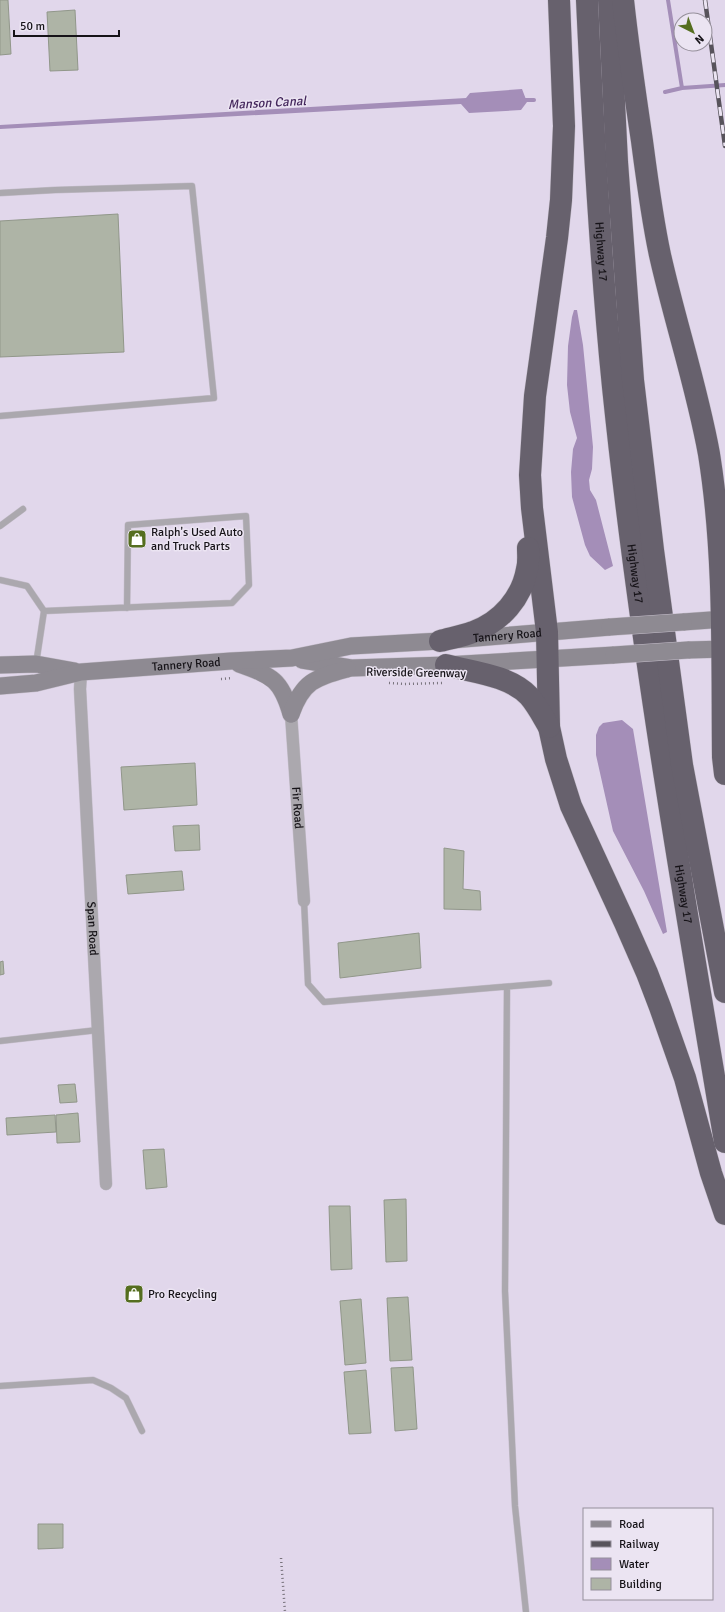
<svg xmlns="http://www.w3.org/2000/svg" width="725" height="1612" font-family="Signika,sans-serif">
  <rect width="100%" height="100%" fill="#ebe4f2"/>
  <path fill="#e1d7eb" fill-rule="evenodd" d="M 0,0 L 725,0 L 725,1612 L 0,1612 ZM 681,20 L 705,20 L 705,44 L 681,44 ZM 584,1509 L 712,1509 L 712,1599 L 584,1599 Z"/>
  <path fill="#a48eb8" d="M 522,89 L 527,102 L 521,110 L 469,113 L 461,104 L 0,129 L 0,125 L 466,98 L 470,93 Z
    M 574,310 L 577,310 L 583,345 L 593,447 L 592,469 L 589,480 L 590,490 L 596,500 L 613,566 L 605,570 L 590,556 L 585,545 L 572,497 L 571,472 L 573,449 L 577,438 L 570,412 L 567,385 L 568,346 L 572,317 Z
    M 622,720 L 633,729 L 667,932 L 663,934 L 644,891 L 613,831 L 596,755 L 596,735 L 599,727 L 603,723 Z"/>
  <g fill="none" stroke-linecap="round" stroke-linejoin="round">
    <path stroke="#a48eb8" stroke-width="4" d="M 668,0 L 682,88
      M 665,92 L 682,88 L 725,85
      M 522,100 L 534,100"/>
  </g>
  <path fill="#aeb4a6" stroke="#91978a" d="M 0,0 L 8,0 L 11,54 L 0,55 Z
    M 75,10 L 78,70 L 50,71 L 47,12 Z
    M 118,214 L 124,352 L 0,357 L 0,221 Z
    M 195,763 L 197,805 L 124,810 L 121,767 Z
    M 199,825 L 200,850 L 175,851 L 173,826 Z
    M 444,848 L 464,851 L 463,889 L 480,891 L 481,910 L 444,909 Z
    M 182,871 L 184,890 L 128,894 L 126,875 Z
    M 419,933 L 421,968 L 340,978 L 338,943 Z
    M 3,961 L 4,974 L 0,975 L 0,962 Z
    M 75,1084 L 77,1102 L 60,1103 L 58,1085 Z
    M 78,1113 L 80,1142 L 57,1143 L 56,1115 Z
    M 55,1115 L 56,1132 L 7,1135 L 6,1118 Z
    M 164,1149 L 167,1187 L 146,1189 L 143,1150 Z
    M 406,1199 L 407,1261 L 386,1262 L 384,1200 Z
    M 329,1206 L 350,1206 L 352,1269 L 331,1270 Z
    M 408,1297 L 412,1360 L 390,1361 L 387,1298 Z
    M 361,1299 L 366,1363 L 345,1365 L 340,1301 Z
    M 413,1367 L 417,1429 L 395,1431 L 391,1368 Z
    M 366,1370 L 371,1433 L 349,1434 L 344,1372 Z
    M 38,1524 L 63,1524 L 63,1548 L 38,1549 Z"/>
  <g fill="none" stroke-linecap="round" stroke-linejoin="round">
    <defs>
      <path id="lane" d="M 0,193 L 55,190 L 192,186 L 214,398 L 0,416
        M 0,526 L 23,509
        M 0,580 L 27,586 L 44,611
        M 36,664 L 44,611 L 232,603 L 249,585 L 246,516 L 128,525 L 127,608
        M 304,901 L 308,984 L 324,1002 L 549,983
        M 507,987 L 505,1291 L 515,1506 L 526,1612
        M 0,1041 L 98,1030
        M 0,1386 L 93,1380 L 111,1388 L 126,1398 L 142,1431"/>
      <g id="street">
        <path id="s1" d="M 81,672 L 80,689 L 106,1184"/>
        <path id="s2" d="M 291,714 L 304,901"/>
      </g>
      <g id="secondary">
        <path d="M 683,622 L 725,619"/>
        <path d="M 688,650 L 725,649"/>
        <path d="M 302,660 L 351,668 L 446,665 L 614,655"/>
        <path d="M 239,664 C 272,676 281,679 291,714"/>
        <path d="M 0,665 L 36,664 L 75,671"/>
        <path id="s3" d="M 0,686 L 36,683 L 81,672 L 231,661 L 292,658 L 351,646 L 440,641 L 610,627"/>
        <path d="M 291,714 C 303,681 315,678 347,669"/>
      </g>
      <g id="highway">
        <path d="M 559,0 L 564,126 L 561,200 L 557,238 L 535,396 L 530,475 L 532,508 L 547,632 L 549,727 L 556,759 L 571,806 L 625,923 L 647,973 L 660,1007 L 685,1078 L 711,1173 L 725,1214"/>
        <path id="s4" d="M 587,0 C 593,129 600,258 613,387 C 639,640 683,891 725,1142"/>
        <path d="M 609,0 L 617,162 L 633,380 L 653,550 L 682,765 L 725,992"/>
        <path d="M 623,0 C 628,47 635,94 642,141 C 647,179 652,218 660,255 C 675,322 697,387 709,454 C 725,554 722,656 723,757 L 725,774"/>
        <path d="M 440,641 C 451,638 463,636 473,632 C 501,622 522,598 527,569 C 529,562 528,555 528,548"/>
        <path d="M 446,665 C 472,672 509,675 529,696 C 537,705 543,717 549,727"/>
      </g>
    </defs>
    <use href="#lane" stroke="#c5becb" stroke-width="7"/>
    <use href="#street" stroke="#c5becb" stroke-width="13"/>
    <use href="#secondary" stroke="#c5becb" stroke-width="18"/>
    <use href="#highway" stroke="#c5becb" stroke-width="23"/>
    <path stroke="#78737c" stroke-width="2.5" stroke-dasharray="1 3" stroke-linecap="butt" d="M 221,679 L 232,678
      M 389,683 L 404,684 L 442,683
      M 281,1558 L 285,1612"/>
    <use href="#lane" stroke="#aba8ae" stroke-width="6"/>
    <use href="#street" stroke="#aba8ae" stroke-width="12"/>
    <use href="#secondary" stroke="#8e8a92" stroke-width="17"/>
    <use href="#highway" stroke="#67616d" stroke-width="22"/>
    <defs>
      <path id="rail" d="M 705,0 L 725,146"/>
    </defs>
    <use href="#rail" stroke="#57535b" stroke-width="4.5"/>
    <use href="#rail" stroke="#ebe4f2" stroke-width="3" stroke-dasharray="9" stroke-linecap="butt"/>
    <defs>
      <path id="secondary-bridge" d="M 610,627 L 683,622
        M 614,655 L 688,650"/>
    </defs>
    <use href="#secondary-bridge" stroke="#c5becb" stroke-width="18" stroke-linecap="butt"/>
    <use href="#secondary-bridge" stroke="#8e8a92" stroke-width="17"/>
  </g>
  <defs>
    <symbol id="shop-square" viewBox="-11 -11 22 22"><rect x="-9" y="-9" width="18" height="18" rx="4" fill="#556e1f" stroke="#ebe4f2"/><path d="M-5-2.5h2.3a2.7 3.5 0 0 1 5.4 0H5L5.5 6h-11ZM-1.5-2.5h3a1.5 2.3 0 0 0-3 0Z" fill="#fff"/></symbol>
  </defs>
  <g fill-rule="evenodd">
    <use href="#shop-square" x="126" y="528" width="22" height="22"/>
    <use href="#shop-square" x="123" y="1283" width="22" height="22"/>
  </g>
  <g text-anchor="middle" dominant-baseline="central" stroke-width="3" stroke-linejoin="round" paint-order="stroke">
    <g font-size="12" fill="#161318" stroke="#ebe4f2">
      <text stroke="none"><textPath href="#s4" startOffset="252">Highway 17</textPath></text>
      <text stroke="none"><textPath href="#s4" startOffset="576">Highway 17</textPath></text>
      <text stroke="none"><textPath href="#s3" startOffset="511">Tannery Road</textPath></text>
      <text stroke="none"><textPath href="#s3" startOffset="188">Tannery Road</textPath></text>
      <text transform="translate(416 673) rotate(1)">Riverside Greenway</text>
      <text stroke="none"><textPath href="#s2" startOffset="94">Fir Road</textPath></text>
      <text stroke="none"><textPath href="#s4" startOffset="900">Highway 17</textPath></text>
      <text stroke="none"><textPath href="#s1" startOffset="257">Span Road</textPath></text>
    </g>
    <g font-size="12" fill="#161318" stroke="#ebe4f2" text-anchor="start">
      <text x="151" y="532">Ralph's Used Auto<tspan x="151" dy="14">and Truck Parts</tspan></text>
      <text x="148" y="1294">Pro Recycling</text>
    </g>
    <g font-size="13" font-style="italic" fill="#44275c" stroke="#ebe4f2">
      <text transform="translate(267 103) rotate(-3)">Manson Canal</text>
    </g>
  </g>
  <rect x="583" y="1508" width="130" height="92" fill="#ebe4f2" stroke="#96909b"/>
  <rect x="591" y="1521" width="20" height="6" fill="#8e8a92" stroke="#96909b"/>
  <text x="619" y="1528" font-size="12" fill="#161318">Road</text>
  <rect x="591" y="1541" width="20" height="6" fill="#57535b" stroke="#96909b"/>
  <text x="619" y="1548" font-size="12" fill="#161318">Railway</text>
  <rect x="591" y="1558" width="20" height="12" fill="#a48eb8" stroke="#96909b"/>
  <text x="619" y="1568" font-size="12" fill="#161318">Water</text>
  <rect x="591" y="1578" width="20" height="12" fill="#aeb4a6" stroke="#96909b"/>
  <text x="619" y="1588" font-size="12" fill="#161318">Building</text>
  <g transform="translate(693 32) rotate(138)"><circle r="19" fill="#ebe4f2" stroke="#96909b"/>
  <path d="M0-3L7 15L0 10L-7 15Z" fill="#556e1f"/>
  <text y="-6" font-size="11" font-weight="bold" text-anchor="middle" fill="#161318">N</text>
  </g>
  <path d="M14 30v6h105v-6" fill="none" stroke="#161318" stroke-width="2"/>
  <text x="20" y="30" font-size="12" fill="#161318" stroke="#ebe4f2" stroke-width="3" paint-order="stroke">50 m</text>
</svg>
